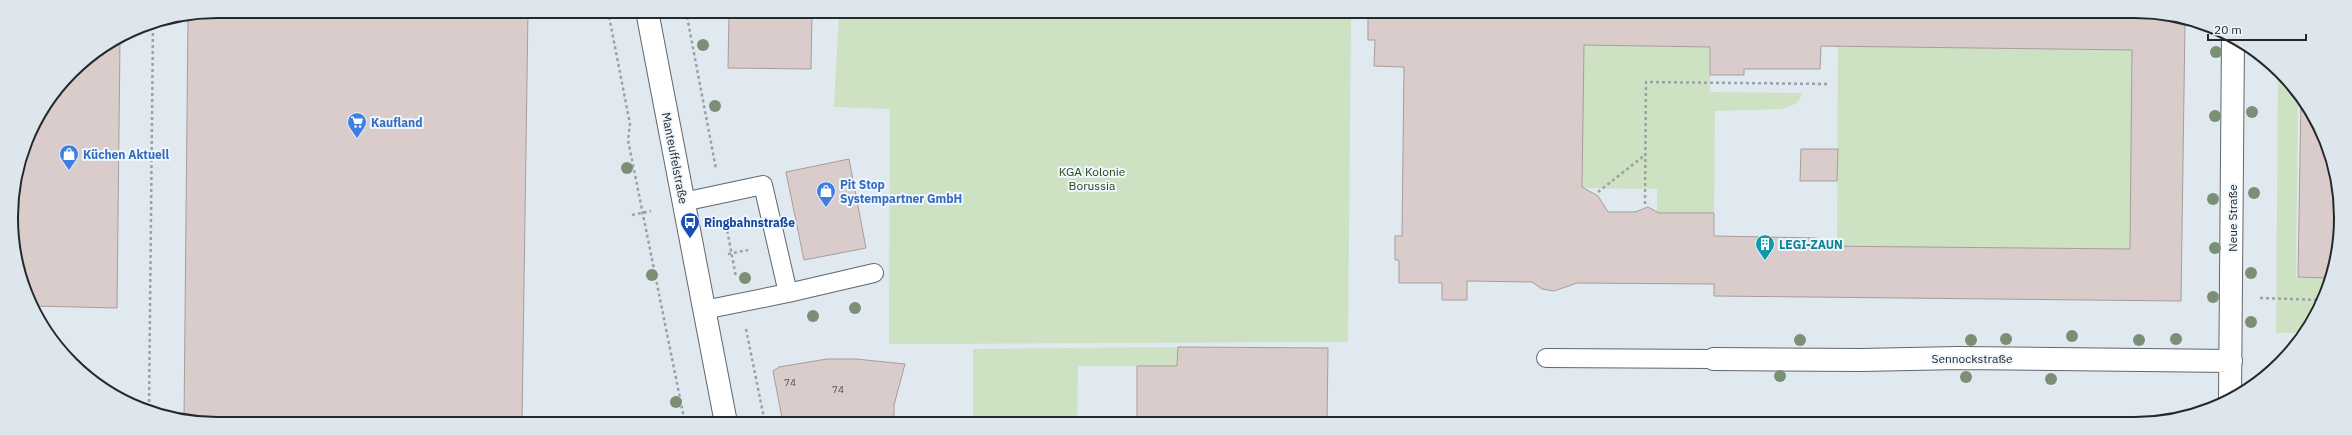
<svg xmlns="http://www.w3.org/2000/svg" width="2352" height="435" font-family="'IBM Plex Sans',sans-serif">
  <rect width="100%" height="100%" fill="#e0e8f0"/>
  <path fill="#cde1c3" d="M 839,12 L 1351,12 L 1348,342 L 889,344 L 890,109 L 834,107 Z
    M 2138,43 L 2135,257 L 1837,246 L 1838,46 L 2115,50 Z
    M 1570,45 L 1710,47 L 1710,92 L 1803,93 L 1797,103 L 1784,109 L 1715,111 L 1714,213 L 1657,213 L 1657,189 L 1582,188 L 1583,61 Z
    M 2278,74 L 2298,91 L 2296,277 L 2329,278 L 2320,309 L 2302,333 L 2276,333 Z
    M 1178,347 L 1177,366 L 1078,366 L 1077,423 L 973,423 L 973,349 Z"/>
  <path fill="#d9ccca" stroke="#a89d9b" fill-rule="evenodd" d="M 220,11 L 528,11 L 522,422 L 191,422 L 184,420 L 188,17 Z
    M 729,11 L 812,12 L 811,69 L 728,68 Z
    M 1375,12 L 2161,13 L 2185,21 L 2181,301 L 1714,296 L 1714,284 L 1577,283 L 1554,291 L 1542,289 L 1532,282 L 1467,281 L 1467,300 L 1442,300 L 1442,283 L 1399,283 L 1399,260 L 1395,260 L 1395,236 L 1402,236 L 1404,67 L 1374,66 L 1375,40 L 1368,40 L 1368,15 L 1375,15 ZM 1584,45 L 1710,47 L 1710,75 L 1744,75 L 1744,69 L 1820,69 L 1821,46 L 2132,50 L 2130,249 L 1817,246 L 1817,238 L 1714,236 L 1714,213 L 1659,213 L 1648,207 L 1635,212 L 1608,212 L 1598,196 L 1582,187 Z
    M 120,39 L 117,308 L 35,306 L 22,284 L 11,204 L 27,138 L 72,71 Z
    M 2301,97 L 2334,164 L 2339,244 L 2329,278 L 2298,277 Z
    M 1801,149 L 1838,149 L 1837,181 L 1800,181 Z
    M 849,159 L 866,248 L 804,260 L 786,172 Z
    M 1178,347 L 1328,348 L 1327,423 L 1137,423 L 1137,366 L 1177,366 Z
    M 827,359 L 856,359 L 905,364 L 894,405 L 894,416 L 877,418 L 877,423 L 783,423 L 773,371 L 779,367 Z"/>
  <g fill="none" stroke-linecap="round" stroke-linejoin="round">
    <defs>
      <path id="service" d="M 683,202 L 763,185 L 788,293 L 874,273
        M 704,310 L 788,293
        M 1546,358 L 1714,359"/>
      <path id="minor" d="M 1714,359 L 1861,360 L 1959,358 L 2231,361
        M 2230,400 L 2233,37"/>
      <path id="secondary" d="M 647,11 L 726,423"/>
    </defs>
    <use href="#service" stroke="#60676e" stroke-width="20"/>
    <use href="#minor" stroke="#60676e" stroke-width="24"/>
    <use href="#secondary" stroke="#60676e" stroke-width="24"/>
    <path stroke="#9ba1a7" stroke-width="2.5" stroke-dasharray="3 3" stroke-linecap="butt" d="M 608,11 L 630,124 L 628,140 L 685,423
      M 686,11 L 716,169
      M 1598,192 L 1645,155
      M 1645,204 L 1646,82 L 1827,84
      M 632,215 L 651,211
      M 725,219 L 736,277
      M 728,254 L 748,250
      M 2260,298 L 2322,300
      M 746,329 L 765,423
      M 149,408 L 153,24"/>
    <use href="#service" stroke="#fff" stroke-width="18"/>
    <use href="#minor" stroke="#fff" stroke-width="22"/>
    <use href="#secondary" stroke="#fff" stroke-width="22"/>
  </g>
  <g fill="#7a8f75">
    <circle cx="703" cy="45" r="6"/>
    <circle cx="2216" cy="52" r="6"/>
    <circle cx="715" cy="106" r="6"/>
    <circle cx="2252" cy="112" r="6"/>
    <circle cx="2215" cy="116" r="6"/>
    <circle cx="627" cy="168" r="6"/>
    <circle cx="2254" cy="193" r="6"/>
    <circle cx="2213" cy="199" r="6"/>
    <circle cx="2215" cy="248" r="6"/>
    <circle cx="2251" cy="273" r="6"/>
    <circle cx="652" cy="275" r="6"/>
    <circle cx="745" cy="278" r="6"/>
    <circle cx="2213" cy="297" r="6"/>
    <circle cx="855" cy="308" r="6"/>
    <circle cx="813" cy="316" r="6"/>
    <circle cx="2251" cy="322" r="6"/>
    <circle cx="2072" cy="336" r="6"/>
    <circle cx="2006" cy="339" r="6"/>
    <circle cx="2176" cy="339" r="6"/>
    <circle cx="1800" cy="340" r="6"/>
    <circle cx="1971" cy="340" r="6"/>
    <circle cx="2139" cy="340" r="6"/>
    <circle cx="1780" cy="376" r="6"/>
    <circle cx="1966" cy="377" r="6"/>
    <circle cx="2051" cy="379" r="6"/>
    <circle cx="676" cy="402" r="6"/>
  </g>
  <defs>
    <symbol id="supermarket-pin" viewBox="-11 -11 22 30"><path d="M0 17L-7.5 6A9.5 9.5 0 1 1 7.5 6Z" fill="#3f7fe0" stroke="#eef6fe"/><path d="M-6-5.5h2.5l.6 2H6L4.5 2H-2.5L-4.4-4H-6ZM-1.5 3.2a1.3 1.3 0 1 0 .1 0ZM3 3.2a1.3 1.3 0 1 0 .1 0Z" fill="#fff"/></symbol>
    <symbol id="shop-pin" viewBox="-11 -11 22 30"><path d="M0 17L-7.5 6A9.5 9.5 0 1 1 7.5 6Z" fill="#3f7fe0" stroke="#eef6fe"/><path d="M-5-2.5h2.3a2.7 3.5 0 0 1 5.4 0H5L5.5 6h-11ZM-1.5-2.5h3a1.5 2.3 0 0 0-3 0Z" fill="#fff"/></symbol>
    <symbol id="bus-pin" viewBox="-11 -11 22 30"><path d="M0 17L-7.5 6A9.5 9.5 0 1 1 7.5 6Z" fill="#1a4fb4" stroke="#eef6fe"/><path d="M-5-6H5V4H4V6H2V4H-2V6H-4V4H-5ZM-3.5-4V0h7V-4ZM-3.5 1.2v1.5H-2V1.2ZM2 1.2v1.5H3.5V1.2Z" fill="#fff"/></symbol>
    <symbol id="building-pin" viewBox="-11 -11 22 30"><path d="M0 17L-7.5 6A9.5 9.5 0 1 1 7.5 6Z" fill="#0f9aa8" stroke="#eef6fe"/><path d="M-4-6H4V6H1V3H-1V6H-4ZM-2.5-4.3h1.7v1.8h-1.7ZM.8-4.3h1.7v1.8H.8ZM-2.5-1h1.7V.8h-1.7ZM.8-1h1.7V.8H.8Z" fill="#fff"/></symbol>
  </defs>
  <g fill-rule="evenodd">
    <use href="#supermarket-pin" x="346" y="111" width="22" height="30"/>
    <use href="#shop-pin" x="58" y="143" width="22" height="30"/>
    <use href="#shop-pin" x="815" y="180" width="22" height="30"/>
    <use href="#bus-pin" x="679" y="211" width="22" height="30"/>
    <use href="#building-pin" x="1754" y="233" width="22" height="30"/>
  </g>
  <g text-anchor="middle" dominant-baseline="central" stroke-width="4" stroke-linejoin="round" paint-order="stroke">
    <g font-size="10" fill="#535253">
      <text x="790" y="382">74</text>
      <text x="838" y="389">74</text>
    </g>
    <g font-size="12" font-weight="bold" fill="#366cbe" stroke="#eef6fe" text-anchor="start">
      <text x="371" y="122">Kaufland</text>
      <text x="83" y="154">Küchen Aktuell</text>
      <text x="840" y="184">Pit Stop<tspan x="840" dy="14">Systempartner GmbH</tspan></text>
    </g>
    <g font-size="12" fill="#26292b" stroke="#eef6fe">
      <text transform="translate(675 158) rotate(79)">Manteuffelstraße</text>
      <text transform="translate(2232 218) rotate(-90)">Neue Straße</text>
      <text x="1972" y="358">Sennockstraße</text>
    </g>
    <g font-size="12" fill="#264611" stroke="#eef6fe">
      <text x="1092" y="171">KGA Kolonie<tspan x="1092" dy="14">Borussia</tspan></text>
    </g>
    <g font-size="12" font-weight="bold" fill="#164399" stroke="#eef6fe" text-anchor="start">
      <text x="704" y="222">Ringbahnstraße</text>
    </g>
    <g font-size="12" font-weight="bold" fill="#0d838f" stroke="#eef6fe" text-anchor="start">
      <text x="1779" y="244">LEGI-ZAUN</text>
    </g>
  </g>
  <path d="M0 0H2352V435H0ZM217 18H2135A199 199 0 0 1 2334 217V218A199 199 0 0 1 2135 417H217A199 199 0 0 1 18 218V217A199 199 0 0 1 217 18Z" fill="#dee6ed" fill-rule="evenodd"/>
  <path fill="none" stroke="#26292b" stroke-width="2" d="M217 18H2135A199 199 0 0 1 2334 217V218A199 199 0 0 1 2135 417H217A199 199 0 0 1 18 218V217A199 199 0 0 1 217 18Z"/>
  <path d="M2208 34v6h98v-6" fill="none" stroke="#26292b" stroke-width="2"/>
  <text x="2214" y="34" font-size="12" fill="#26292b" stroke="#eef6fe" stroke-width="3" paint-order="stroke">20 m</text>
</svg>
